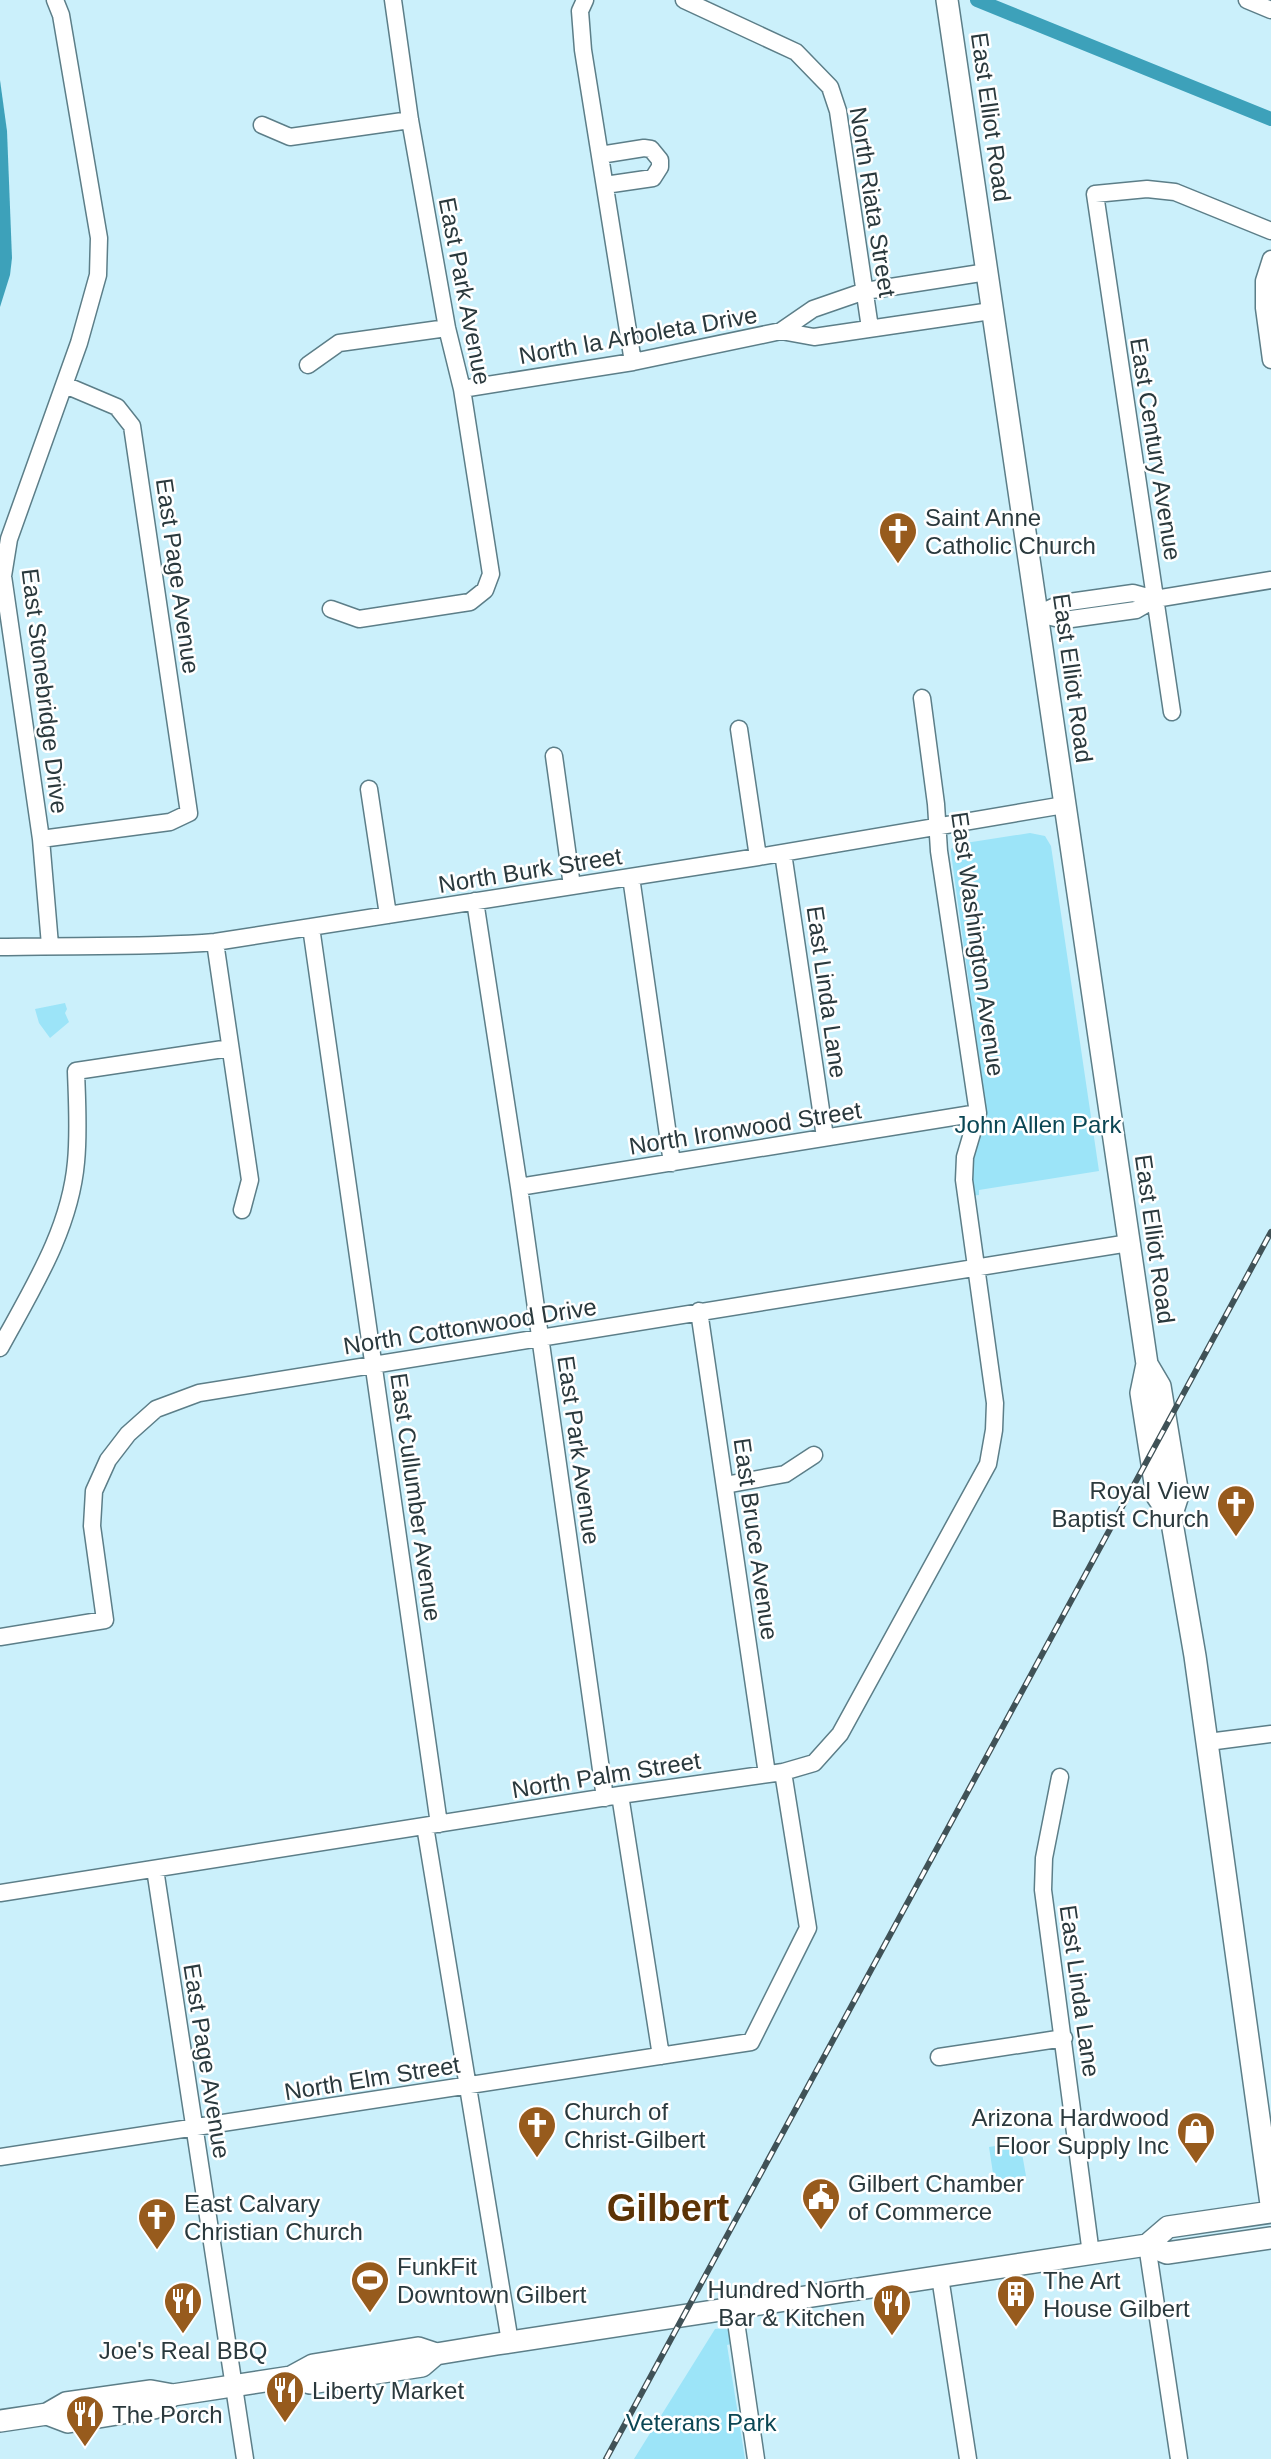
<svg xmlns="http://www.w3.org/2000/svg" width="1271" height="2459" font-family="Arial,sans-serif">
  <rect width="100%" height="100%" fill="#cbf0fb"/>
  <path fill="#9ce4f8" d="M 1030,833 L 1045,836 L 1051,846 L 1099,1171 L 979,1190 L 979,1195 L 969,1196 L 971,1160 L 983,1128 L 985,1101 L 951,853 L 951,849 L 959,844 Z
    M 65,1003 L 67,1009 L 65,1013 L 69,1022 L 50,1038 L 39,1023 L 35,1009 Z
    M 1020,2142 L 1026,2176 L 994,2180 L 989,2147 Z
    M 725,2328 L 732,2333 L 735,2343 L 727,2345 L 745,2459 L 634,2459 L 715,2329 Z"/>
  <path fill="#3da1ba" d="M 0,80 L 7,131 L 12,258 L 10,275 L 0,307 Z"/>
  <g fill="none" stroke-linecap="round" stroke-linejoin="round">
    <path stroke="#3da1ba" stroke-width="14" d="M 977,0 L 1271,119"/>
    <defs>
      <path id="minor" d="M 585,0 L 580,11 L 583,50 L 633,362
        M 684,0 L 796,52 L 830,87 L 838,111 L 870,328
        M 1247,0 L 1271,10
        M 262,125 L 290,137 L 410,120
        M 600,155 L 644,148 L 651,149 L 660,160 L 660,167 L 653,178 L 605,185
        M 1271,259 L 1264,281 L 1264,308 L 1271,360
        M 987,272 L 865,291 L 813,309 L 781,331 L 814,337 L 991,311
        M 308,365 L 339,343 L 447,328
        M 462,389 L 633,362 L 781,331
        M 331,609 L 359,619 L 470,602 L 485,590 L 491,574 L 462,389 L 447,328 L 410,120 L 393,0
        M 1038,614 L 1064,620 L 1136,610 L 1155,599 L 1271,580
        M 1038,614 L 1062,603 L 1133,593 L 1155,599
        M 1172,712 L 1095,194 L 1147,189 L 1175,192 L 1271,231
        M 739,729 L 758,857
        M 554,756 L 572,886
        M 369,789 L 388,915
        M 41,839 L 170,822 L 189,813 L 132,426 L 117,407 L 65,385
        M 783,853 L 825,1137
        M 631,877 L 672,1163
        M 475,901 L 519,1187 L 605,1798
        M 311,927 L 439,1824
        M 215,942 L 250,1180 L 242,1210
        M 50,945 L 41,839 L 3,576 L 9,539 L 79,343 L 98,275 L 99,238 L 61,15 L 55,0
        M 0,947 C 72,945 143,948 215,942 L 758,857 L 1064,805
        M 519,1187 L 978,1113
        M 699,1311 L 767,1774
        M 0,1348 C 32,1289 70,1230 76,1162 C 79,1132 77,1101 76,1071 L 230,1048
        M 725,1485 L 785,1474 L 814,1455
        M 0,1637 L 105,1620 L 92,1526 L 94,1491 L 108,1460 L 128,1434 L 156,1409 L 199,1393 L 1129,1243
        M 1208,1742 L 1271,1734
        M 1060,1777 L 1044,1858 L 1043,1890 L 1091,2254
        M 620,1795 L 661,2056
        M 425,1826 L 510,2342
        M 155,1869 L 245,2459
        M 0,1893 L 620,1795 L 783,1772 L 814,1763 L 840,1734 L 988,1464 L 994,1430 L 995,1403 L 964,1180 L 965,1157 L 978,1113 L 939,851 L 936,804 L 922,698
        M 939,2057 L 1064,2038
        M 0,2157 L 751,2042 L 808,1928 L 783,1772
        M 1147,2245 L 1179,2459
        M 940,2277 L 968,2459
        M 734,2308 L 756,2459"/>
      <path id="major" d="M 947,0 L 1147,1364 L 1141,1393 L 1157,1496 L 1171,1517 L 1195,1656 L 1271,2204
        M 1147,1364 L 1160,1386 L 1178,1495 L 1171,1517
        M 1147,2245 L 1168,2227 L 1271,2212
        M 291,2377 L 310,2383 L 422,2366 L 436,2354 L 497,2344 L 1147,2245 L 1167,2253 L 1271,2238
        M 47,2414 L 68,2422 L 154,2408 L 173,2395
        M 0,2421 L 47,2414 L 66,2403 L 151,2391 L 173,2395 L 291,2377 L 313,2365 L 418,2348 L 436,2354"/>
    </defs>
    <use href="#minor" stroke="#5c7e88" stroke-width="19"/>
    <use href="#major" stroke="#5c7e88" stroke-width="24"/>
    <use href="#minor" stroke="#fff" stroke-width="16"/>
    <use href="#major" stroke="#fff" stroke-width="21"/>
    <defs>
      <path id="rail" d="M 606,2459 L 1271,1232"/>
    </defs>
    <use href="#rail" stroke="#405257" stroke-width="6"/>
    <use href="#rail" stroke="#fff" stroke-width="3.5" stroke-dasharray="10" stroke-linecap="butt"/>
  </g>
  <defs>
    <symbol id="church-pin" viewBox="-11 -11 22 30"><path d="M0 17L-7.5 6A9.5 9.5 0 1 1 7.5 6Z" fill="#975b1d" stroke="#fff"/><path d="M-1.2-6h2.4v3.5h3.3v2.4h-3.3V6h-2.4V-.1h-3.3v-2.4h3.3Z" fill="#fff"/></symbol>
    <symbol id="shop-pin" viewBox="-11 -11 22 30"><path d="M0 17L-7.5 6A9.5 9.5 0 1 1 7.5 6Z" fill="#975b1d" stroke="#fff"/><path d="M-5-2.5h2.3a2.7 3.5 0 0 1 5.4 0H5L5.5 6h-11ZM-1.5-2.5h3a1.5 2.3 0 0 0-3 0Z" fill="#fff"/></symbol>
    <symbol id="civic-pin" viewBox="-11 -11 22 30"><path d="M0 17L-7.5 6A9.5 9.5 0 1 1 7.5 6Z" fill="#975b1d" stroke="#fff"/><path d="M-.6-6.5H3V-4.5H.6V-3L4-1V1h2V6H-6V1h2V-1L-.6-3ZM-1.2 2.5V6h2.4V2.5Z" fill="#fff"/></symbol>
    <symbol id="stadium-pin" viewBox="-11 -11 22 30"><path d="M0 17L-7.5 6A9.5 9.5 0 1 1 7.5 6Z" fill="#975b1d" stroke="#fff"/><path d="M0-5a6.5 5 0 1 0 0 10a6.5 5 0 1 0 0-10ZM-3.5-1.8h7v3.6h-7Z" fill="#fff"/></symbol>
    <symbol id="building-pin" viewBox="-11 -11 22 30"><path d="M0 17L-7.5 6A9.5 9.5 0 1 1 7.5 6Z" fill="#975b1d" stroke="#fff"/><path d="M-4-6H4V6H1V3H-1V6H-4ZM-2.5-4.3h1.7v1.8h-1.7ZM.8-4.3h1.7v1.8H.8ZM-2.5-1h1.7V.8h-1.7ZM.8-1h1.7V.8H.8Z" fill="#fff"/></symbol>
    <symbol id="restaurant-pin" viewBox="-11 -11 22 30"><path d="M0 17L-7.5 6A9.5 9.5 0 1 1 7.5 6Z" fill="#975b1d" stroke="#fff"/><path d="M-5-6h1v4h1v-4h1v4h1v-4h1v5L-1.5 .5V6h-2V.5L-5-1ZM5-6V6H3V1.5H1.5Q1.5-4 5-6Z" fill="#fff"/></symbol>
  </defs>
  <g fill-rule="evenodd">
    <use href="#church-pin" x="876" y="509" width="44" height="60"/>
    <use href="#church-pin" x="1214" y="1482" width="44" height="60"/>
    <use href="#church-pin" x="515" y="2103" width="44" height="60"/>
    <use href="#shop-pin" x="1174" y="2109" width="44" height="60"/>
    <use href="#civic-pin" x="799" y="2175" width="44" height="60"/>
    <use href="#church-pin" x="135" y="2195" width="44" height="60"/>
    <use href="#stadium-pin" x="348" y="2258" width="44" height="60"/>
    <use href="#building-pin" x="994" y="2272" width="44" height="60"/>
    <use href="#restaurant-pin" x="161" y="2279" width="44" height="60"/>
    <use href="#restaurant-pin" x="870" y="2281" width="44" height="60"/>
    <use href="#restaurant-pin" x="263" y="2368" width="44" height="60"/>
    <use href="#restaurant-pin" x="63" y="2392" width="44" height="60"/>
  </g>
  <g text-anchor="middle" dominant-baseline="central" stroke-width="5" stroke-linejoin="round" paint-order="stroke">
    <g font-size="24" fill="#2a393d" stroke="#fff">
      <text transform="translate(991 117) rotate(82)">East Elliot Road</text>
      <text transform="translate(873 202) rotate(81)">North Riata Street</text>
      <text transform="translate(465 291) rotate(79)">East Park Avenue</text>
      <text transform="translate(638 335) rotate(-10)">North la Arboleta Drive</text>
      <text transform="translate(1156 449) rotate(81)">East Century Avenue</text>
      <text transform="translate(178 576) rotate(82)">East Page Avenue</text>
      <text transform="translate(1073 678) rotate(82)">East Elliot Road</text>
      <text transform="translate(45 691) rotate(83)">East Stonebridge Drive</text>
      <text transform="translate(530 870) rotate(-9)">North Burk Street</text>
      <text transform="translate(978 944) rotate(82)">East Washington Avenue</text>
      <text transform="translate(827 992) rotate(82)">East Linda Lane</text>
      <text transform="translate(745 1128) rotate(-9)">North Ironwood Street</text>
      <text transform="translate(1155 1239) rotate(82)">East Elliot Road</text>
      <text transform="translate(470 1326) rotate(-9)">North Cottonwood Drive</text>
      <text transform="translate(579 1450) rotate(82)">East Park Avenue</text>
      <text transform="translate(416 1497) rotate(82)">East Cullumber Avenue</text>
      <text transform="translate(756 1539) rotate(82)">East Bruce Avenue</text>
      <text transform="translate(606 1775) rotate(-9)">North Palm Street</text>
      <text transform="translate(1080 1991) rotate(82)">East Linda Lane</text>
      <text transform="translate(207 2061) rotate(81)">East Page Avenue</text>
      <text transform="translate(372 2078) rotate(-9)">North Elm Street</text>
    </g>
    <g font-size="24" fill="#2a393d" stroke="#fff" text-anchor="start">
      <text x="925" y="517">Saint Anne<tspan x="925" dy="28">Catholic Church</tspan></text>
      <text x="1209" y="1490" text-anchor="end">Royal View<tspan x="1209" dy="28">Baptist Church</tspan></text>
      <text x="564" y="2111">Church of<tspan x="564" dy="28">Christ-Gilbert</tspan></text>
      <text x="1169" y="2117" text-anchor="end">Arizona Hardwood<tspan x="1169" dy="28">Floor Supply Inc</tspan></text>
      <text x="848" y="2183">Gilbert Chamber<tspan x="848" dy="28">of Commerce</tspan></text>
      <text x="184" y="2203">East Calvary<tspan x="184" dy="28">Christian Church</tspan></text>
      <text x="397" y="2266">FunkFit<tspan x="397" dy="28">Downtown Gilbert</tspan></text>
      <text x="1043" y="2280">The Art<tspan x="1043" dy="28">House Gilbert</tspan></text>
      <text x="865" y="2289" text-anchor="end">Hundred North<tspan x="865" dy="28">Bar &amp; Kitchen</tspan></text>
      <text x="183" y="2350" text-anchor="middle">Joe's Real BBQ</text>
      <text x="312" y="2390">Liberty Market</text>
      <text x="112" y="2414">The Porch</text>
    </g>
    <g font-size="24" fill="#0a4654" stroke="#fff">
      <text x="1038" y="1124">John Allen Park</text>
      <text x="701" y="2422">Veterans Park</text>
    </g>
    <g font-size="38" font-weight="bold" fill="#5c3306" stroke="#fff">
      <text x="668" y="2208">Gilbert</text>
    </g>
  </g>
</svg>
